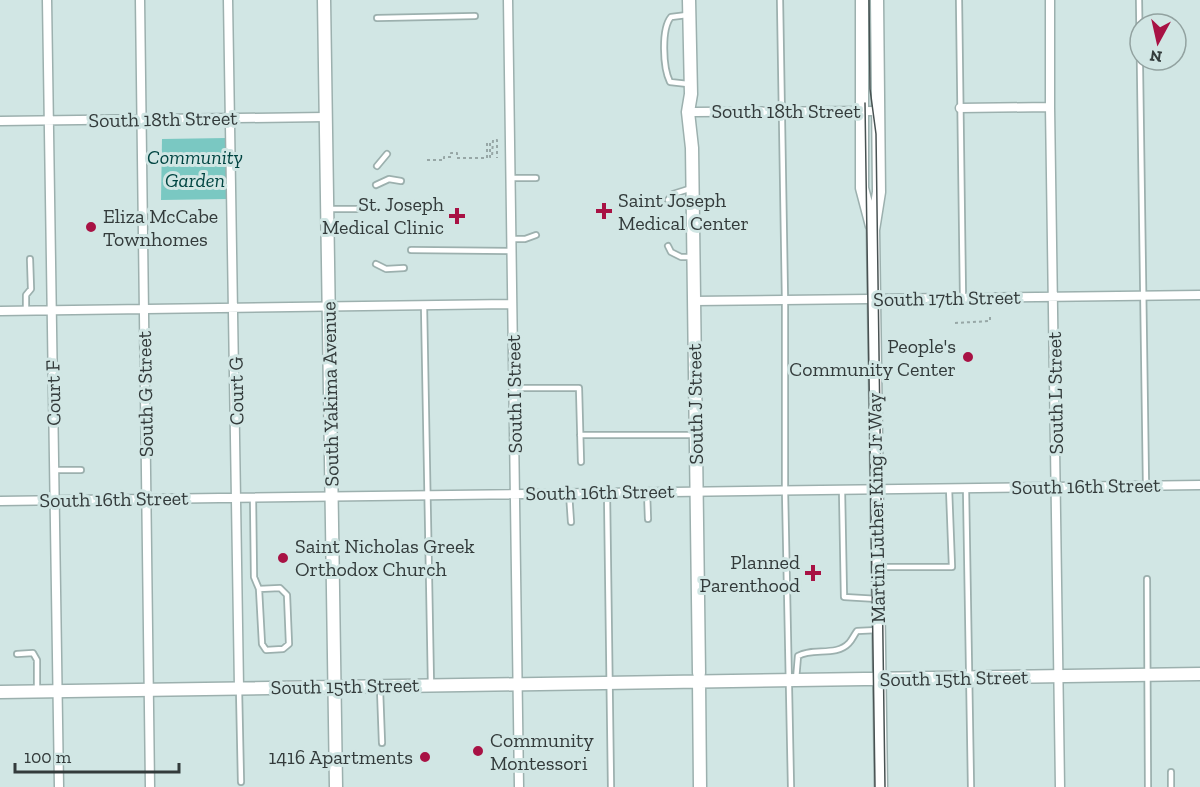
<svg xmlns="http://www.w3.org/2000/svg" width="1200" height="787" font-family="'Zilla Slab',serif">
  <rect width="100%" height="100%" fill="#d1e6e4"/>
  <path fill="#7ac8c2" d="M 227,138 L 228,199 L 161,200 L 162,139 Z"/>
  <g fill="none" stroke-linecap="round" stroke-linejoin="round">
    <defs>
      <path id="lane" d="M 780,0 L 785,300 L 785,490 L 791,787
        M 959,0 L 963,298
        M 1139,0 L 1146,485
        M 687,15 L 671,17 C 661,29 663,68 670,82 L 688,84
        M 377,18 L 475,16
        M 377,166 L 387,154
        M 510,178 L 536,178
        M 376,185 L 389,179 L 401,181
        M 668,200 L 673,194 L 692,188
        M 330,209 L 363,209
        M 511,239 L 525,239 L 536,235
        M 668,246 L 671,252 L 681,257 L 693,257
        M 411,250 L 512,251
        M 376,264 L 386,269 L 404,268
        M 424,305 L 431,685
        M 26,311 L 26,295 L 31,289 L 30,259
        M 514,388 L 579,388 L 581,462
        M 580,435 L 694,435
        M 54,470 L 81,470
        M 966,488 L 971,787
        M 842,490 L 844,597 L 878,599
        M 607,492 L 611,787
        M 647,492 L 648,519
        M 569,493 L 571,522
        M 253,497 L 254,577 L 259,589 L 262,644 L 266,650 L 283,649 L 289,644 L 287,595 L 280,588 L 259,589
        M 878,567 L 952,567 L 949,488
        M 1147,579 L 1148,787
        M 17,654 L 33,653 L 37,660 L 37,691
        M 796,680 L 798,656 C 813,647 836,657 849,643 C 852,640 854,635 857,631 L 878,630
        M 239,689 L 241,782
        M 380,689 L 382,743
        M 1171,772 L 1171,787"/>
      <path id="street" d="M 47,0 L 59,787
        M 140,0 L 150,787
        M 228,0 L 239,688
        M 508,0 L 519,787
        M 1050,0 L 1050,107 L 1060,787
        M 960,108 L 1050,107
        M 694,112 L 878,111
        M 0,121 L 326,117
        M 694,301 L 1200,295
        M 0,311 L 512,304
        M 0,501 L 1200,485"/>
      <path id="secondary" d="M 324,0 L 336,787
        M 689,0 L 691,94 L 688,112 L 692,148 L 699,673
        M 862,0 L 862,188 L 872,226
        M 877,0 L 879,192 L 873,230 L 881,787
        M 699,681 L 700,787
        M 0,692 L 1200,674"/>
    </defs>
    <use href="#lane" stroke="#9cb0ae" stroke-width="8"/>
    <use href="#street" stroke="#9cb0ae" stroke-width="11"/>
    <use href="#secondary" stroke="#9cb0ae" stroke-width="15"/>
    <path stroke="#97a7a6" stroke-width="2" stroke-dasharray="3 3" stroke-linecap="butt" d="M 427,160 L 444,160 L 444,157 L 451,157 L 451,153 L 457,153 L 457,158 L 487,158 L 487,143 L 490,143 L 490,157 L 492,157 L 493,140 L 497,140 L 497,158
      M 955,323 L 990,321 L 990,315"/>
    <use href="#lane" stroke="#fff" stroke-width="4.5"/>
    <use href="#street" stroke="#fff" stroke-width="8"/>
    <use href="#secondary" stroke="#fff" stroke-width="12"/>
    <path stroke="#485252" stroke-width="1.5" d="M 869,0 L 870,89 L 876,134 L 885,787
      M 865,103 L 875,787"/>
  </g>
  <g fill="#a81244" stroke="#d1e6e4" stroke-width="2">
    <path d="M601 202h6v6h6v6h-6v6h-6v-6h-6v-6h6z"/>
    <path d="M454 207h6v6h6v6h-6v6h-6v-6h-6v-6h6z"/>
    <circle cx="91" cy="227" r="6"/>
    <circle cx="968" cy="357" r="6"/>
    <circle cx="283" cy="558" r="6"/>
    <path d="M810 564h6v6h6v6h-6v6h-6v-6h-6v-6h6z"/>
    <circle cx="478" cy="751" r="6"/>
    <circle cx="425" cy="757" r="6"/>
  </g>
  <g text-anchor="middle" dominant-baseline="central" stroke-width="6" stroke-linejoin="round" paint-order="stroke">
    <g font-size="20" fill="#333b3b" stroke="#d1e6e4">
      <text x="786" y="111">South 18th Street</text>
      <text transform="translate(163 119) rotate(-1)">South 18th Street</text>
      <text transform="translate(947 298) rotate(-1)">South 17th Street</text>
      <text transform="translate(236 391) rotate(-91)">Court G</text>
      <text transform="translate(53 393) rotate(-91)">Court F</text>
      <text transform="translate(1055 393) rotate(-91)">South L Street</text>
      <text transform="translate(145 394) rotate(-91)">South G Street</text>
      <text transform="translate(330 394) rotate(-91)">South Yakima Avenue</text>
      <text transform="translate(514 394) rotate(-91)">South I Street</text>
      <text transform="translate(695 404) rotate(-91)">South J Street</text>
      <text transform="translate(1086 486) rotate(-1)">South 16th Street</text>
      <text transform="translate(600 492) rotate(-1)">South 16th Street</text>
      <text transform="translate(114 499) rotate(-1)">South 16th Street</text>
      <text transform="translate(876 508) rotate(-91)">Martin Luther King Jr Way</text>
      <text transform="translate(954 678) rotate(-1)">South 15th Street</text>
      <text transform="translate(345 686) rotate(-1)">South 15th Street</text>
    </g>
    <g font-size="20" font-style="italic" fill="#004441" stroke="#d1e6e4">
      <text x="195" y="157">Community<tspan x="195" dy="23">Garden</tspan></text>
    </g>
    <g font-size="20" fill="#333b3b" stroke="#d1e6e4" text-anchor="start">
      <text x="618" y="200">Saint Joseph<tspan x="618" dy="23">Medical Center</tspan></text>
      <text x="444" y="204" text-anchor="end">St. Joseph<tspan x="444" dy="23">Medical Clinic</tspan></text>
      <text x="103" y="216">Eliza McCabe<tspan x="103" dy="23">Townhomes</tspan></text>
      <text x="956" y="346" text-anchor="end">People's<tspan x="956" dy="23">Community Center</tspan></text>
      <text x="295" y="546">Saint Nicholas Greek<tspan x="295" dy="23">Orthodox Church</tspan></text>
      <text x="800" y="562" text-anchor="end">Planned<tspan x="800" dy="23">Parenthood</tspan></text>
      <text x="490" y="740">Community<tspan x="490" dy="23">Montessori</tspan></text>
      <text x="413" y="757" text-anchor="end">1416 Apartments</text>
    </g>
  </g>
  <g transform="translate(1158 42) rotate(188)"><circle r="28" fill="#d1e6e4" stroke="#92a2a0" stroke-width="1.5"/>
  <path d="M0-4.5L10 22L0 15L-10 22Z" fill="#a81244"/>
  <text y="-9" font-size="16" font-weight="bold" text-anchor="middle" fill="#333b3b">N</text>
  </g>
  <path d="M15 763v9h164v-9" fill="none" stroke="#333b3b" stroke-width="3"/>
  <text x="24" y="763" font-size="18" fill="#333b3b" stroke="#d1e6e4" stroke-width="4.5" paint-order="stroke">100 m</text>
</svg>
